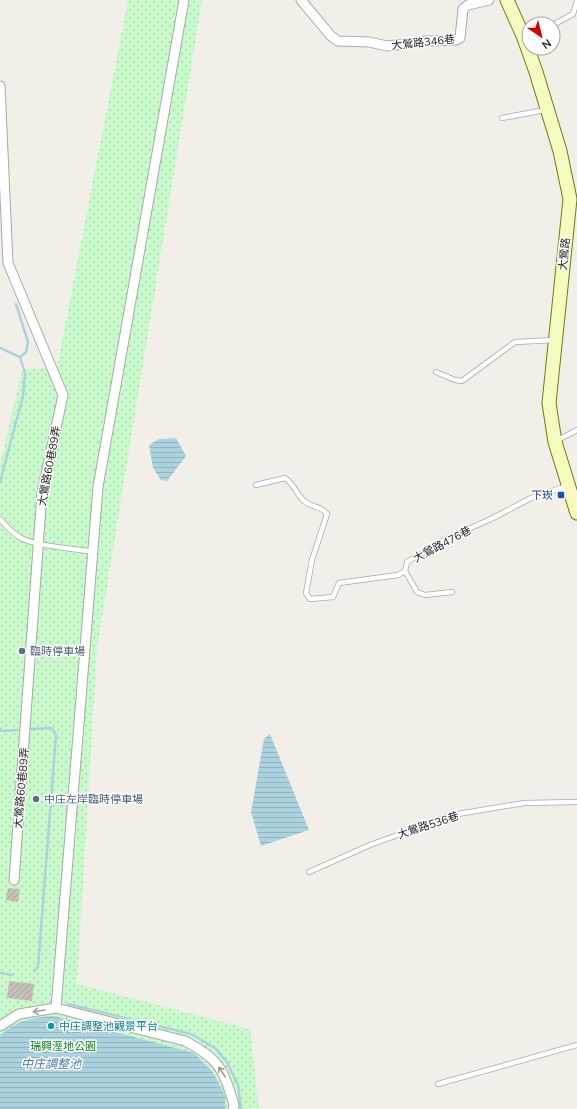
<svg xmlns="http://www.w3.org/2000/svg" width="577" height="1109" font-family="Mulish,'Noto Sans TC',sans-serif">
  <defs>
    <pattern id="park-dots" width="8" height="8" patternUnits="userSpaceOnUse"><rect width="8" height="8" fill="#c8facc"/><path d="M2 2h.1M6 6h.1" fill="none" stroke="#acd6af" stroke-width="1.8" stroke-linecap="round"/></pattern>
    <pattern id="water-rules" width="6" height="5" patternUnits="userSpaceOnUse"><rect width="6" height="5" fill="#aad3df"/><path d="M0 2.5h6" fill="none" stroke="#92b5bf"/></pattern>
    <pattern id="building-hatch" width="6" height="6" patternUnits="userSpaceOnUse"><rect width="6" height="6" fill="#c7bfb8"/><path d="M-1 1l2-2M0 6l6-6M5 7l2-2" fill="none" stroke="#aba49e"/></pattern>
  </defs>
  <rect width="100%" height="100%" fill="#f2efe9"/>
  <path fill="url(#park-dots)" d="M 128,0 L 202,0 L 97,648 L 77,984 L 250,1029 L 259,1109 L 0,1109 L 0,465 L 22,370 L 57,367 Z"/>
  <path fill="url(#water-rules)" d="M 176,438 L 186,456 L 167,481 L 161,480 L 153,468 L 149,445 L 159,439 Z
    M 270,734 L 309,830 L 261,846 L 251,812 L 264,739 Z
    M 54,1016 L 194,1053 L 212,1071 L 225,1095 L 225,1109 L 0,1109 L 0,1036 C 14,1021 34,1017 54,1016 Z"/>
  <g fill="none" stroke-linecap="round" stroke-linejoin="round">
    <path stroke="#aad3df" stroke-width="2.5" d="M 16,304 L 28,342 L 26,352 L 20,357
      M 0,348 L 20,357 L 25,373 L 23,396 L 0,482
      M 0,728 L 1,731 L 17,730
      M 31,729 L 52,728 L 56,735 L 38,967 L 34,971
      M 0,973 L 12,975
      M 68,1004 L 191,1034 L 215,1048 L 227,1062 L 238,1085 L 241,1109"/>
  </g>
  <path fill="url(#building-hatch)" d="M 8,888 L 20,889 L 18,902 L 6,900 Z
    M 9,981 L 34,984 L 32,1001 L 7,998 Z"/>
  <g fill="none" stroke-linecap="round" stroke-linejoin="round">
    <defs>
      <path id="lane" d="M 553,25 L 573,14 L 577,1
        M 502,118 L 545,110
        M 436,372 L 455,380 L 462,381 L 515,342 L 554,340
        M 556,441 L 577,430
        M 256,485 L 285,478 C 294,484 296,493 303,500 C 310,508 321,505 327,514 L 312,560 L 306,593 L 310,599 L 333,597 L 339,583 L 398,575 L 405,571 L 407,562 L 446,539 L 493,518 L 531,498 L 567,486
        M 0,519 C 6,526 13,534 21,538 C 39,547 72,548 93,552
        M 405,571 L 417,592 L 425,595 L 452,592
        M 309,872 L 370,845 L 452,815 L 524,803 L 577,802
        M 438,1084 L 577,1045"/>
      <path id="street" d="M 301,0 L 331,36 L 338,41 L 369,42 L 387,46 L 428,41 L 456,40 L 460,38 L 463,9 L 468,5 L 489,0
        M 0,86 L 8,263 L 63,395 L 42,493 L 14,880
        M 56,1008 L 98,487 L 184,0
        M 0,1026 L 19,1014 L 56,1008 L 185,1041 C 219,1059 223,1068 234,1105 L 233,1109"/>
      <path id="secondary" d="M 507,0 L 524,38 L 536,72 L 560,151 L 570,199 L 549,403 L 555,442 L 577,513"/>
    </defs>
    <use href="#lane" stroke="#a9a9a9" stroke-width="6"/>
    <use href="#street" stroke="#a9a9a9" stroke-width="11"/>
    <use href="#secondary" stroke="#707d05" stroke-width="15"/>
    <use href="#lane" stroke="#fff" stroke-width="4.5"/>
    <use href="#street" stroke="#fff" stroke-width="9"/>
    <use href="#secondary" stroke="#f7fabf" stroke-width="13"/>
  </g>
  <defs><path id="oneway-shaft" d="M-6 0H5M1.5-3L5.5 0L1.5 3" fill="none" stroke-width="1.6" stroke-linecap="round" stroke-linejoin="round"/></defs>
  <g stroke="#9c9c9c">
    <use href="#oneway-shaft" transform="translate(39 1011) rotate(171)"/>
    <use href="#oneway-shaft" transform="translate(222 1072) rotate(-123)"/>
  </g>
  <rect fill="#1a4fb4" stroke="#fff" stroke-width="1.5" x="557" y="491" width="8" height="8" rx="2"/>
  <g fill="#5c6f8a" stroke="#fff" stroke-width="1.5">
    <circle cx="22" cy="651" r="4"/>
    <circle cx="36" cy="799" r="4"/>
  </g>
  <circle fill="#0f9aa8" stroke="#fff" stroke-width="1.5" cx="51" cy="1026" r="4"/>
  <g text-anchor="middle" dominant-baseline="central" stroke-width="3" stroke-linejoin="round" paint-order="stroke">
    <g font-size="11" fill="#222" stroke="#fff">
      <text transform="translate(423 42) rotate(-6)">大鶯路346巷</text>
      <text transform="translate(564 254) rotate(-84)">大鶯路</text>
      <text transform="translate(49 466) rotate(-79)">大鶯路60巷89弄</text>
      <text transform="translate(442 544) rotate(-28)">大鶯路476巷</text>
      <text transform="translate(21 788) rotate(-85)">大鶯路60巷89弄</text>
      <text transform="translate(428 825) rotate(-18)">大鶯路536巷</text>
    </g>
    <g font-size="11" fill="#164399" stroke="#fff" text-anchor="end">
      <text x="553" y="495">下崁</text>
    </g>
    <g font-size="11" fill="#4e5e75" stroke="#fff" text-anchor="start">
      <text x="30" y="651">臨時停車場</text>
      <text x="44" y="799">中庄左岸臨時停車場</text>
    </g>
    <g font-size="11" fill="#0d838f" stroke="#fff" text-anchor="start">
      <text x="59" y="1026">中庄調整池觀景平台</text>
    </g>
    <g font-size="11" fill="#0c8416" stroke="#fff">
      <text x="63" y="1046">瑞興溼地公園</text>
    </g>
    <g font-size="12" font-style="italic" fill="#4a7aab" stroke="#fff">
      <text x="51" y="1063">中庄調整池</text>
    </g>
  </g>
  <g transform="translate(541 36) rotate(145)"><circle r="19" fill="#ffffff" stroke="#a7a7a7"/>
  <path d="M0-3L7 15L0 10L-7 15Z" fill="#d40000"/>
  <text y="-6" font-size="11" font-weight="bold" text-anchor="middle" fill="#222222">N</text>
  </g>
</svg>
